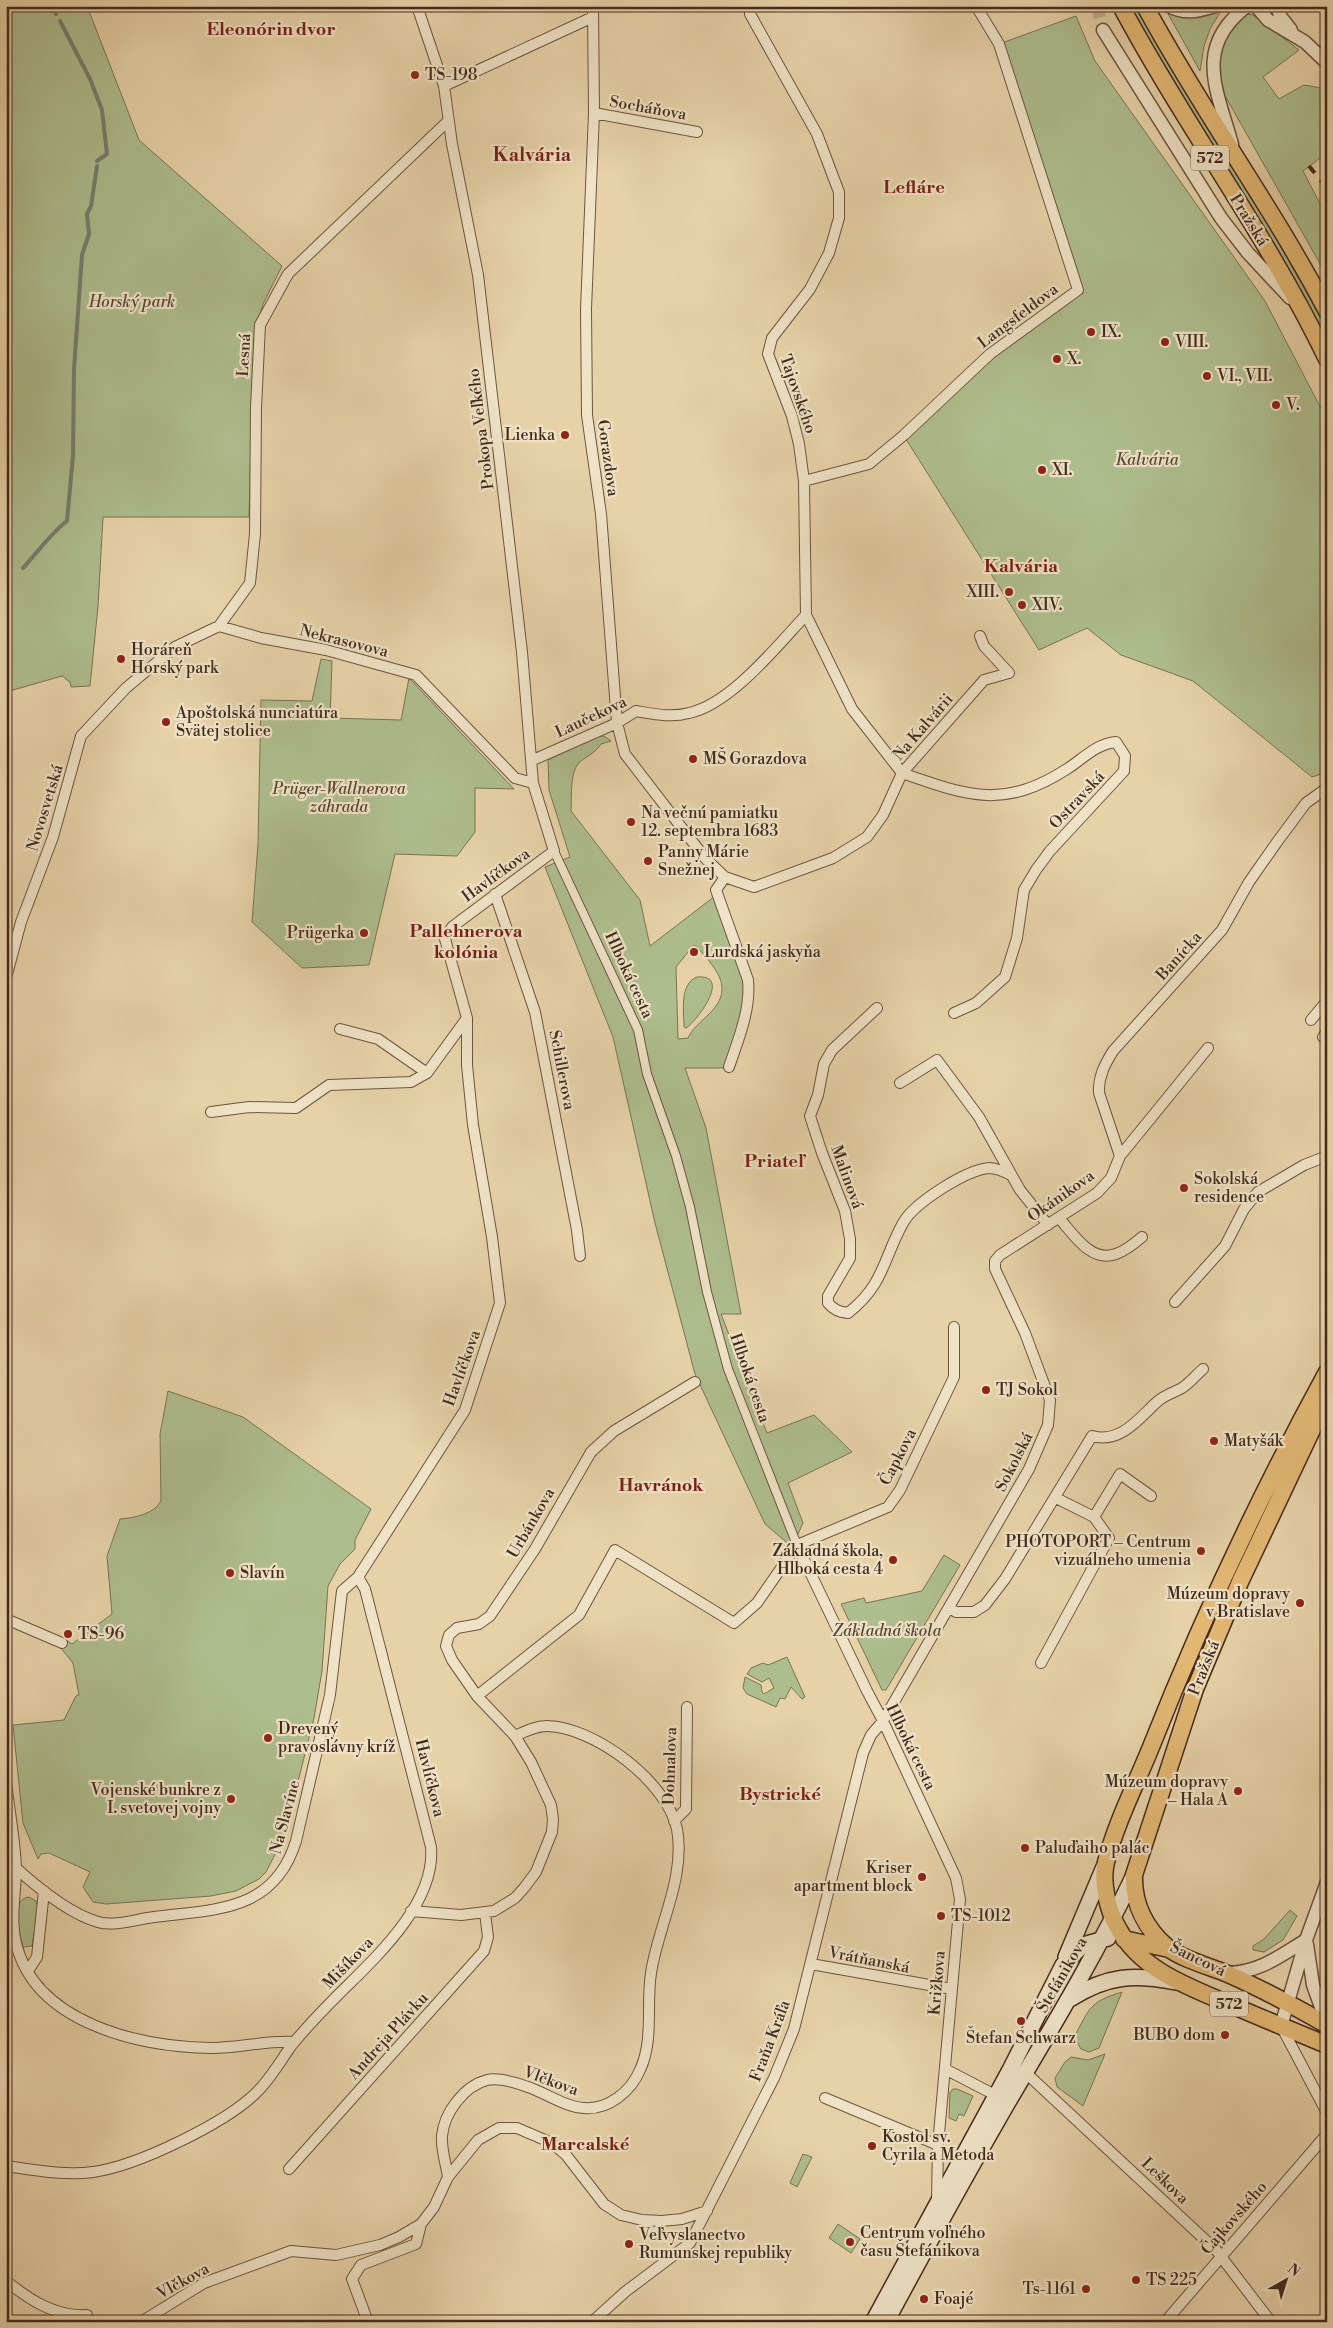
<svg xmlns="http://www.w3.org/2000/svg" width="1333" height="2328" font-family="'Libre Bodoni',serif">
  <rect width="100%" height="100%" fill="#e7d2a8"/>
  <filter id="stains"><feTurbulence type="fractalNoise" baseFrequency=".004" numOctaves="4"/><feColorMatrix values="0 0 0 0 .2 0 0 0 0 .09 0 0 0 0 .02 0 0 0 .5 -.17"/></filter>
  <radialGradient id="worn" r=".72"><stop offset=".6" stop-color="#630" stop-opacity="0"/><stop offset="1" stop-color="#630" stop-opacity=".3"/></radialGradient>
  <path fill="#aebd8d" stroke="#797455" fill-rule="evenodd" d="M 6,6 L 87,6 L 139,140 L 282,266 L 263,304 L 254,335 L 249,517 L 103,517 L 98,606 L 90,686 L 71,687 L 70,682 L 62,676 L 6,692 Z
    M 1129,6 L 1137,6 L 1198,111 L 1272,231 L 1327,330 L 1327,343 Z
    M 1221,11 L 1210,29 L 1204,46 L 1200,71 L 1167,12 Z
    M 1247,14 L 1253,15 L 1299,50 L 1263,77 L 1279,99 L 1304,85 L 1327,89 L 1327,153 L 1303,171 L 1327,217 L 1327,276 L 1224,94 C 1219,74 1214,47 1229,29 C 1234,23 1241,19 1247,14 Z
    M 1076,16 L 1095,61 L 1265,301 L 1327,420 L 1327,772 L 1312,777 L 1193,681 L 1121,655 L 1087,628 L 1039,650 L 904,436 L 990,354 L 1078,290 L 999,44 Z
    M 321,659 L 332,661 L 330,718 L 401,720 L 409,678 L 514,789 L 475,788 L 475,832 L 457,856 L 395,854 L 369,965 L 302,968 L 252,922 L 258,844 L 261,700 L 312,701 Z
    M 604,736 L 611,741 L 601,744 C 595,753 589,755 581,761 C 569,770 572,797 571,811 L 640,900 L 650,946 L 715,896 L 744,974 L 743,1009 L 725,1068 L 685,1068 L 706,1128 L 741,1314 L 721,1314 L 767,1433 L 814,1415 L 852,1452 L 788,1483 L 803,1523 L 792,1547 L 765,1524 L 695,1374 L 655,1223 L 613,1037 L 545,867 L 570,857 L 549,790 L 548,760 L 595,737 ZM 693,946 L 696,946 C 715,968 737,988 708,1015 C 701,1022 692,1029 688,1038 L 678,1039 L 676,967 Z
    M 697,977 C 732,974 698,1020 686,1028 L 684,1027 C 684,1012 679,984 697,977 Z
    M 168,1391 L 243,1417 L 371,1509 L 355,1540 L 355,1549 L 340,1564 L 328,1586 L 322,1671 L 314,1718 L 284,1837 L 266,1872 L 259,1879 L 236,1891 L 211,1896 L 106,1904 L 93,1902 L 83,1887 L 90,1872 L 49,1853 L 41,1854 L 38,1859 L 23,1823 L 13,1725 L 64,1720 L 76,1696 L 79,1695 L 73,1663 L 60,1647 L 64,1639 L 72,1644 L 112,1614 L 107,1556 L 120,1519 C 134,1518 154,1514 161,1501 L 160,1434 Z
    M 944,1555 L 960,1565 L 886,1690 L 882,1690 L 841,1604 L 864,1598 L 866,1603 L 922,1591 Z
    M 787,1657 L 805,1697 L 802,1699 L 791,1687 L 785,1699 L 780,1698 L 776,1707 L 747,1694 L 743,1688 L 745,1677 L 761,1685 L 762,1692 L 764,1694 L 774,1688 L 769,1678 L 762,1682 L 747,1674 L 751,1668 L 763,1663 L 768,1665 Z
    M 29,1897 L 36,1901 L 38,1908 L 32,1946 L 23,1947 C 20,1934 9,1899 29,1897 Z
    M 1290,1910 L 1297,1916 L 1283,1940 L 1264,1952 L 1253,1950 L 1253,1946 L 1264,1939 Z
    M 1122,1992 L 1099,2048 L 1089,2052 L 1081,2049 L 1074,2037 C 1090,2008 1089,2002 1122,1992 Z
    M 1105,2054 L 1083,2106 L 1057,2087 L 1055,2078 L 1065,2062 L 1071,2057 L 1088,2060 Z
    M 953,2089 L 957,2089 L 973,2096 L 964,2116 L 959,2114 L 956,2121 L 949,2118 L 950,2092 Z
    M 803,2154 L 812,2157 L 797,2187 L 790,2183 Z
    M 838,2224 L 860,2239 L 851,2253 L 829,2238 Z"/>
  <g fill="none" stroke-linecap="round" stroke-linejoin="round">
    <path stroke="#767f70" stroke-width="4" d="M 51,6 L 56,14
      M 60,21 L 90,79 L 102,110 L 107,154 L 97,161
      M 23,568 C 38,552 50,534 67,521 L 73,456 L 74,369 L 82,255 L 89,234 L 87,214 L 91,206 L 97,166"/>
    <path stroke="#c6b08c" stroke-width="12" stroke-dasharray="12 6" stroke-linecap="butt" d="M 1097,6 L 1103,30"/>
    <defs>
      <path id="pedestrian" d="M 554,851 L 638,1030 L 647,1074 L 676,1156 L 690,1207 L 707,1292 L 728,1369 L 797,1545"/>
      <path id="minor" d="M 593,6 L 594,113 L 586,309 L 587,415 L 601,514 L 617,723 L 625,754 L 705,858 L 725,877 L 754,887 L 833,858 L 867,837 L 883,815 L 902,773 L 984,680 L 1009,673 L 984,646 L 980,636
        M 750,6 L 750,14 L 817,134 L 839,192 L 839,218 L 829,253 L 810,289 L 772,338 L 768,354 L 792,416 L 799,444 L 804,481 L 806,615 L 852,709 L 902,773
        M 444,86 L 593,17
        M 594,113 L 697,132
        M 804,481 L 869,464 L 904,435 L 990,354 L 1078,290 L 999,44 L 976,6
        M 219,626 L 250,583 L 255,534 L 256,408 L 260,325 L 288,274 L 448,121
        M 533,760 L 617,723 L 636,711 C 654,714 671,718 689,713 C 731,704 777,646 806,615
        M 902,773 C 968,796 1003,810 1067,769 C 1084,758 1096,744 1116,742 L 1125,756 L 1124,771 L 1050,851 L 1036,870 L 1024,890 L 1017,938 L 1005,977 L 976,1003 L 954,1013
        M 725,877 L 716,890 L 748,980 C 751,1010 738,1040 729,1067
        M 495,894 L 535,1012 L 577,1230 L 580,1256
        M 6,978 L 21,922 L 53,837 L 81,736 L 126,688 L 175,647 L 219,626 L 261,638 L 326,650 L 416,675 L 515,778 L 533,783
        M 877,1008 L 832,1050 L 824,1064 L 818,1095 L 810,1116 L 822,1153 L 845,1211 L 850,1239 L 850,1258 L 828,1296 L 828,1303 C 834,1310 839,1312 848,1313 C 884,1285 883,1259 903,1223 C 914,1203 966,1170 989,1168 C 996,1168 1005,1172 1011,1175
        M 1311,1020 L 1327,1001
        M 340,1029 L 378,1039 L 427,1073
        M 1323,1037 L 1327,1032
        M 900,1083 L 937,1060 L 979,1117 L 1020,1190 L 1048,1225
        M 211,1112 L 249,1107 L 296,1108 L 329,1085 L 411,1082 L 427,1073 L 467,1018
        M 1120,1156 L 1099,1093 C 1098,1077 1105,1064 1113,1051 L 1222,930 L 1249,882 L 1277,842 L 1306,803 L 1327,788
        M 1059,1218 C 1074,1235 1091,1263 1116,1254 C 1125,1251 1135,1243 1142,1237
        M 1175,1302 L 1225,1246 L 1244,1209 L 1258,1192 L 1304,1165 L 1327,1156
        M 1094,1517 L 1120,1474 L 1151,1496
        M 797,1545 L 867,1691 L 883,1721 L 956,1878 L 960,1899 L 938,2145 L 937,2202
        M 797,1545 L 888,1507 L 900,1490 L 954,1377 L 954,1327
        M 949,1608 L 956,1612 L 974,1612 L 985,1605 L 1005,1579 L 1092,1436 C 1121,1444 1139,1418 1158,1401 C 1165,1395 1175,1392 1182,1388 C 1190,1383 1196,1375 1203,1369
        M 6,1619 L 62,1643
        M 1041,1663 L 1109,1538 L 1094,1517 L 1056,1498
        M 477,1696 L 579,1615 L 615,1550 L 734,1623 L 757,1603 L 797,1545
        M 6,1781 C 9,1810 15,1839 16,1868 C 16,1893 10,1918 16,1943 C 35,2024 141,2047 212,2048 C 240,2048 267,2040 294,2042
        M 674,1821 L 686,1809 L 687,1707
        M 16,1868 C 37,1887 70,1914 98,1922 C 114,1927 137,1919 154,1917 C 216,1909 274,1912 296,1841 L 330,1695 L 342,1591 L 358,1577 L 465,1410 L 500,1303 L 492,1237 L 473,1125 L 467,1065 L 467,1018 L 445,939 L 452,927 L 554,851 L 533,783 L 522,652 L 478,275 L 452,144 L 444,86 L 417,6
        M 411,1911 L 461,1915 L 494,1911 L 515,1898 L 524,1888 L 536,1872 L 552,1832 L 553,1819 L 551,1805 L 531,1762 L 515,1736 L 477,1696 L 452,1660 L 446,1646 L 449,1635 L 457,1628 L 479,1624 L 490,1616 L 535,1549 L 591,1452 L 614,1431 L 695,1382
        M 811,1964 L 952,1989
        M 28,1971 L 37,1957 L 44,1891
        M 1281,2026 L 1327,2113
        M 945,2069 L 995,2095 L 1001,2095
        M 1026,2073 L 1216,2250 L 1271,2322
        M 825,2098 L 938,2145
        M 6,2166 C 34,2170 65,2176 93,2172 C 137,2166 226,2123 257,2092 C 271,2078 280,2062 291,2046 C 305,2029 321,2012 337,1996 C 374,1959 436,1904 431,1847 L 365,1589 L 358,1577
        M 289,2169 L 484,1951 L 488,1937 L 485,1913
        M 448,2177 C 446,2164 441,2149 442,2136 C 444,2113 464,2086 487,2080 C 499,2077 517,2083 528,2087 C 546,2093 565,2107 584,2108 C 609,2110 631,2091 640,2070 C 654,2040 646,2005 651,1973 C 658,1926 686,1877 677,1829 C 667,1782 595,1727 547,1726 C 536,1726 526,1731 515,1736
        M 6,2281 C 30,2300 55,2317 87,2315
        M 141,2322 L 204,2283 L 291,2251 L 336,2255 L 380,2245 L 399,2237 L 421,2224 L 434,2207 L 448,2177 L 478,2140 L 499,2128 L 517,2128 L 552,2143 L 566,2155 L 604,2204 L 621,2215 L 642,2220 L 662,2221 L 682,2219 L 707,2211
        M 368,2322 L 352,2279 L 361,2265 L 416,2244 L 421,2224
        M 592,2322 L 625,2292 L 690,2243 L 774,2078 L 794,2029 L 863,1753 L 871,1735 L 883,1721 L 1029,1469 L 1048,1425 L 1050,1400 L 1025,1333 L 995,1269 L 995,1261 L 1000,1255 L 1097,1193 L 1111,1178 L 1120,1156 L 1208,1048
        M 1165,2322 L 1327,2134"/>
      <path id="tertiary" d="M 1169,6 C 1185,15 1199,11 1215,6
        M 1256,6 L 1268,20 L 1305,42 L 1327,63
        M 1277,6 L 1280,16 L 1291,30
        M 1103,30 L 1221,218 L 1248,253 L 1290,298
        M 1232,144 C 1217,90 1193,47 1247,6
        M 1307,1944 L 1313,1985 L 1327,2024
        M 1228,1973 C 1260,1972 1280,1956 1306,1940
        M 1281,2026 L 1306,1940 L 1327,1882"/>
      <path id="secondary" d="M 1066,1957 L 1104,1867
        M 1070,1999 C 1107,1975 1134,1974 1176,1982
        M 873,2322 L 1011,2068 L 1063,1965 L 1083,1945 L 1108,1938
        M 886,2322 C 927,2246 968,2171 1011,2097 C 1054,2024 1098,1951 1134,1875"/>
      <path id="primary" d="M 1121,6 C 1185,126 1268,236 1327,359
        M 1145,6 C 1201,110 1272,206 1327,311
        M 1327,1372 C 1261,1493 1202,1618 1151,1747 C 1136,1784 1116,1823 1106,1862 C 1101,1882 1108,1911 1118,1928 C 1142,1972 1192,1988 1236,2007 C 1266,2020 1296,2032 1327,2045
        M 1327,1398 L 1240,1582 L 1195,1689 L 1134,1875 C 1133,1904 1146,1929 1168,1948 C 1182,1959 1211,1967 1228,1974 C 1262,1989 1294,2006 1327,2025
        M 1124,1939 L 1169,1949"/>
    </defs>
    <use href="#pedestrian" stroke="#6d5440" stroke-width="10"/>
    <use href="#minor" stroke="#6d5440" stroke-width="12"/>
    <use href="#tertiary" stroke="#6d5440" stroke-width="15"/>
    <use href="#secondary" stroke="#442a1d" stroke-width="18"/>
    <use href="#primary" stroke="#442a1d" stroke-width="19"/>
    <use href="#pedestrian" stroke="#efe2c6" stroke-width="8"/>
    <use href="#minor" stroke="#efe2c6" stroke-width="10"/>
    <use href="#tertiary" stroke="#efe2c6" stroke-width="12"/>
    <use href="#secondary" stroke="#efe2c6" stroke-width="15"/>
    <use href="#primary" stroke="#e4b974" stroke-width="16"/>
    <path stroke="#442a1d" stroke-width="1" d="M 1327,2026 L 1324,2052 L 1327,2080"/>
    <path stroke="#442a1d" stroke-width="4" stroke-dasharray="9 9" stroke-linecap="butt" d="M 1326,154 L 1327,155
      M 1309,166 L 1327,188"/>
  </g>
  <g fill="#8f2418" stroke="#efe2c6" stroke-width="2">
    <circle cx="415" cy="75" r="5"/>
    <circle cx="1091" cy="332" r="5"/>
    <circle cx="1165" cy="342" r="5"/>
    <circle cx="1057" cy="359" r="5"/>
    <circle cx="1207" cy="376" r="5"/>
    <circle cx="1276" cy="405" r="5"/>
    <circle cx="565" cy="435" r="5"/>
    <circle cx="1042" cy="470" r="5"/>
    <circle cx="1009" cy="592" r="5"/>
    <circle cx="1022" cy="605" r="5"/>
    <circle cx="121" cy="659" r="5"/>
    <circle cx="166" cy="722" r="5"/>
    <circle cx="693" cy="759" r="5"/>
    <circle cx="631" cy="822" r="5"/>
    <circle cx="648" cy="861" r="5"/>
    <circle cx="364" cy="933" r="5"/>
    <circle cx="694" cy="952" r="5"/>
    <circle cx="1184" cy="1188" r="5"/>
    <circle cx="986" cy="1390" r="5"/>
    <circle cx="1214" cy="1441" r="5"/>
    <circle cx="1201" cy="1551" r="5"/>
    <circle cx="893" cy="1560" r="5"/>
    <circle cx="230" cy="1573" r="5"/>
    <circle cx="1300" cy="1603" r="5"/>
    <circle cx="68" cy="1634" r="5"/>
    <circle cx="268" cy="1738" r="5"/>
    <circle cx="1238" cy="1791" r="5"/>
    <circle cx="231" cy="1799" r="5"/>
    <circle cx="1025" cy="1848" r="5"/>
    <circle cx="922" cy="1877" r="5"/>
    <circle cx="941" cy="1916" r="5"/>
    <circle cx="1021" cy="2021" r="5"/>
    <circle cx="1225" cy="2035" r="5"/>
    <circle cx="872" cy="2146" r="5"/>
    <circle cx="850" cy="2242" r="5"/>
    <circle cx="629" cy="2244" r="5"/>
    <circle cx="1136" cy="2280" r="5"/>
    <circle cx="1086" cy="2289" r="5"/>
    <circle cx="924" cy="2299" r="5"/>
  </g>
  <g text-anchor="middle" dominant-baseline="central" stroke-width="4.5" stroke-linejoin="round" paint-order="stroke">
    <g fill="#efe2c6" stroke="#776150" stroke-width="1">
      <rect x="1191" y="145.5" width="38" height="25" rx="4"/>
      <rect x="1210" y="1991.5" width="38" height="25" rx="4"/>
    </g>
    <g font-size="15" font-weight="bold" fill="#442a1d">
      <text x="1210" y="158">572</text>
      <text x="1229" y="2004">572</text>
    </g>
    <g font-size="16" fill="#442a1d" stroke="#efe2c6" text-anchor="start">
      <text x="425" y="75">TS-198</text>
      <text x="1101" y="332">IX.</text>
      <text x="1175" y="342">VIII.</text>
      <text x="1067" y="359">X.</text>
      <text x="1217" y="376">VI., VII.</text>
      <text x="1286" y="405">V.</text>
      <text x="555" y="435" text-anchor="end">Lienka</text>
      <text x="1052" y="470">XI.</text>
      <text x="999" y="592" text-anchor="end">XIII.</text>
      <text x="1032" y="605">XIV.</text>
      <text x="131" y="650">Horáreň<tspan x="131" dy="18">Horský park</tspan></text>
      <text x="176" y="713">Apoštolská nunciatúra<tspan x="176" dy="18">Svätej stolice</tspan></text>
      <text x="703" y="759">MŠ Gorazdova</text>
      <text x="641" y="813">Na večnú pamiatku<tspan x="641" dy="18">12. septembra 1683</tspan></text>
      <text x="658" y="852">Panny Márie<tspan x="658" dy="18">Snežnej</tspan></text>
      <text x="354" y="933" text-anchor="end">Prügerka</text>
      <text x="704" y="952">Lurdská jaskyňa</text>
      <text x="1194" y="1179">Sokolská<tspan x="1194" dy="18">residence</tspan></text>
      <text x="996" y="1390">TJ Sokol</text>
      <text x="1224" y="1441">Matyšák</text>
      <text x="1191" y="1542" text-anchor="end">PHOTOPORT – Centrum<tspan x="1191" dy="18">vizuálneho umenia</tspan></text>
      <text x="883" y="1551" text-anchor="end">Základná škola,<tspan x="883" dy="18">Hlboká cesta 4</tspan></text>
      <text x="240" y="1573">Slavín</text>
      <text x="1290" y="1594" text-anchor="end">Múzeum dopravy<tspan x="1290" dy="18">v Bratislave</tspan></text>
      <text x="78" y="1634">TS-96</text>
      <text x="278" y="1729">Drevený<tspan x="278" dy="18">pravoslávny kríž</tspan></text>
      <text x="1228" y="1782" text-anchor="end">Múzeum dopravy<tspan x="1228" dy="18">– Hala A</tspan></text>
      <text x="221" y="1790" text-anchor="end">Vojenské bunkre z<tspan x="221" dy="18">I. svetovej vojny</tspan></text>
      <text x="1035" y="1848">Paluďaiho palác</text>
      <text x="912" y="1868" text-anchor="end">Kriser<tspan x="912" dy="18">apartment block</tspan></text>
      <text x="951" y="1916">TS-1012</text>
      <text x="1215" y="2035" text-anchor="end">BUBO dom</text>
      <text x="1021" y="2038" text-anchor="middle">Štefan Schwarz</text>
      <text x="882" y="2137">Kostol sv.<tspan x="882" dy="18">Cyrila a Metoda</tspan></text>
      <text x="860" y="2233">Centrum voľného<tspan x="860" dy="18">času Štefánikova</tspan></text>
      <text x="639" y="2235">Veľvyslanectvo<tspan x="639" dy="18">Rumunskej republiky</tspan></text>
      <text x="1146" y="2280">TS 225</text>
      <text x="1076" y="2289" text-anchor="end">Ts-1161</text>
      <text x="934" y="2299">Foajé</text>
    </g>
    <g font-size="16" fill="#442a1d" stroke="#efe2c6">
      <text transform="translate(648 108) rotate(10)">Socháňova</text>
      <text transform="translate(1249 220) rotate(58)">Pražská</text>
      <text transform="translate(1018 316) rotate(-37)">Langsfeldova</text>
      <text transform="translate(244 355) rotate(-87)">Lesná</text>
      <text transform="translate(798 394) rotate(71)">Tajovského</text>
      <text transform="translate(481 429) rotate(-97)">Prokopa Veľkého</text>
      <text transform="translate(608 458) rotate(82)">Gorazdova</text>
      <text transform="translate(344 641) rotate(14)">Nekrasovova</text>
      <text transform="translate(591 717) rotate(-25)">Laučekova</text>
      <text transform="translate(923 727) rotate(-49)">Na Kalvárii</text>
      <text transform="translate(1077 800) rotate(-47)">Ostravská</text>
      <text transform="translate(45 808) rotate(-73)">Novosvetská</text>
      <text transform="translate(496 875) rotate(-36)">Havlíčkova</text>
      <text transform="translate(1179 956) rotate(-48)">Banícka</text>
      <text transform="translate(629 975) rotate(65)">Hlboká cesta</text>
      <text transform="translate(562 1070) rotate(79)">Schillerova</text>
      <text transform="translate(847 1177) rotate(70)">Malinová</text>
      <text transform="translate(1061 1196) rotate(-35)">Okánikova</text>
      <text transform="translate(462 1368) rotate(-70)">Havlíčkova</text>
      <text transform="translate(750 1378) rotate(71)">Hlboká cesta</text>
      <text transform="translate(898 1457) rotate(-63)">Čapkova</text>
      <text transform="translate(1014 1462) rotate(-63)">Sokolská</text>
      <text transform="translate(531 1523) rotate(-60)">Urbánkova</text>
      <text transform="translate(1204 1668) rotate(-68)">Pražská</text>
      <text transform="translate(911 1747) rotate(64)">Hlboká cesta</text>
      <text transform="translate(670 1766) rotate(-88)">Dohnalova</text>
      <text transform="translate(430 1778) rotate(76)">Havlíčkova</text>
      <text transform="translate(285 1817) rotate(-75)">Na Slavíne</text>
      <text transform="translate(1198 1959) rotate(26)">Šancová</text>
      <text transform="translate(869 1960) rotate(11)">Vrátňanská</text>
      <text transform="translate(348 1963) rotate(-46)">Mišíkova</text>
      <text transform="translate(1062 1975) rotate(-60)">Štefánikova</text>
      <text transform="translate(937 1983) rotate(-85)">Križkova</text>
      <text transform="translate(388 2036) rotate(-48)">Andreja Plávku</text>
      <text transform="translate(770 2041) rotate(-69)">Fraňa Kráľa</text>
      <text transform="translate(551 2081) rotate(20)">Vlčkova</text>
      <text transform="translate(1165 2181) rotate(44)">Leškova</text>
      <text transform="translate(1234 2218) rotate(-49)">Čajkovského</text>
      <text transform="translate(183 2281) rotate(-29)">Vlčkova</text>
    </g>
    <g font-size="16" font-style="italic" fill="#594733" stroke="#efe2c6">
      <text x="132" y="302">Horský park</text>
      <text x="1147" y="460">Kalvária</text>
      <text x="339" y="789">Prüger-Wallnerova<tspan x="339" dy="18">záhrada</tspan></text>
      <text x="887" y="1631">Základná škola</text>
    </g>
    <g font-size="18" font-weight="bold" fill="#7a1f14" stroke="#efe2c6">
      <text x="271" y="29">Eleonórin dvor</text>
      <text x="914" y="187">Lefláre</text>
      <text x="1021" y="566">Kalvária</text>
      <text x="466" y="931">Pallehnerova<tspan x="466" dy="21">kolónia</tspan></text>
      <text x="774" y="1161">Priateľ</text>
      <text x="661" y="1485">Havránok</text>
      <text x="780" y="1794">Bystrické</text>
      <text x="585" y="2144">Marcalské</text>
    </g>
    <g font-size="19" font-weight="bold" fill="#7a1f14" stroke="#efe2c6">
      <text x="532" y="155">Kalvária</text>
    </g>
  </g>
  <rect width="1333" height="2328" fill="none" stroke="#e7d2a8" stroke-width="25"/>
  <rect x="8" y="8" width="1318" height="2313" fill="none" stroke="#442a1d" stroke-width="2.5"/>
  <rect x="12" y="12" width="1308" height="2303" fill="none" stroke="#442a1d"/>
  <g transform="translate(1286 2280) rotate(39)" stroke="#efe2c6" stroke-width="4" paint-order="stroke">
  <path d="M0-4L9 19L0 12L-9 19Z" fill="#442a1d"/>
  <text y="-8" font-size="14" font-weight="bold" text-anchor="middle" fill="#442a1d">N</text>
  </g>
  <rect width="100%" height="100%" filter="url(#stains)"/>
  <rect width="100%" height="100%" fill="url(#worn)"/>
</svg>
